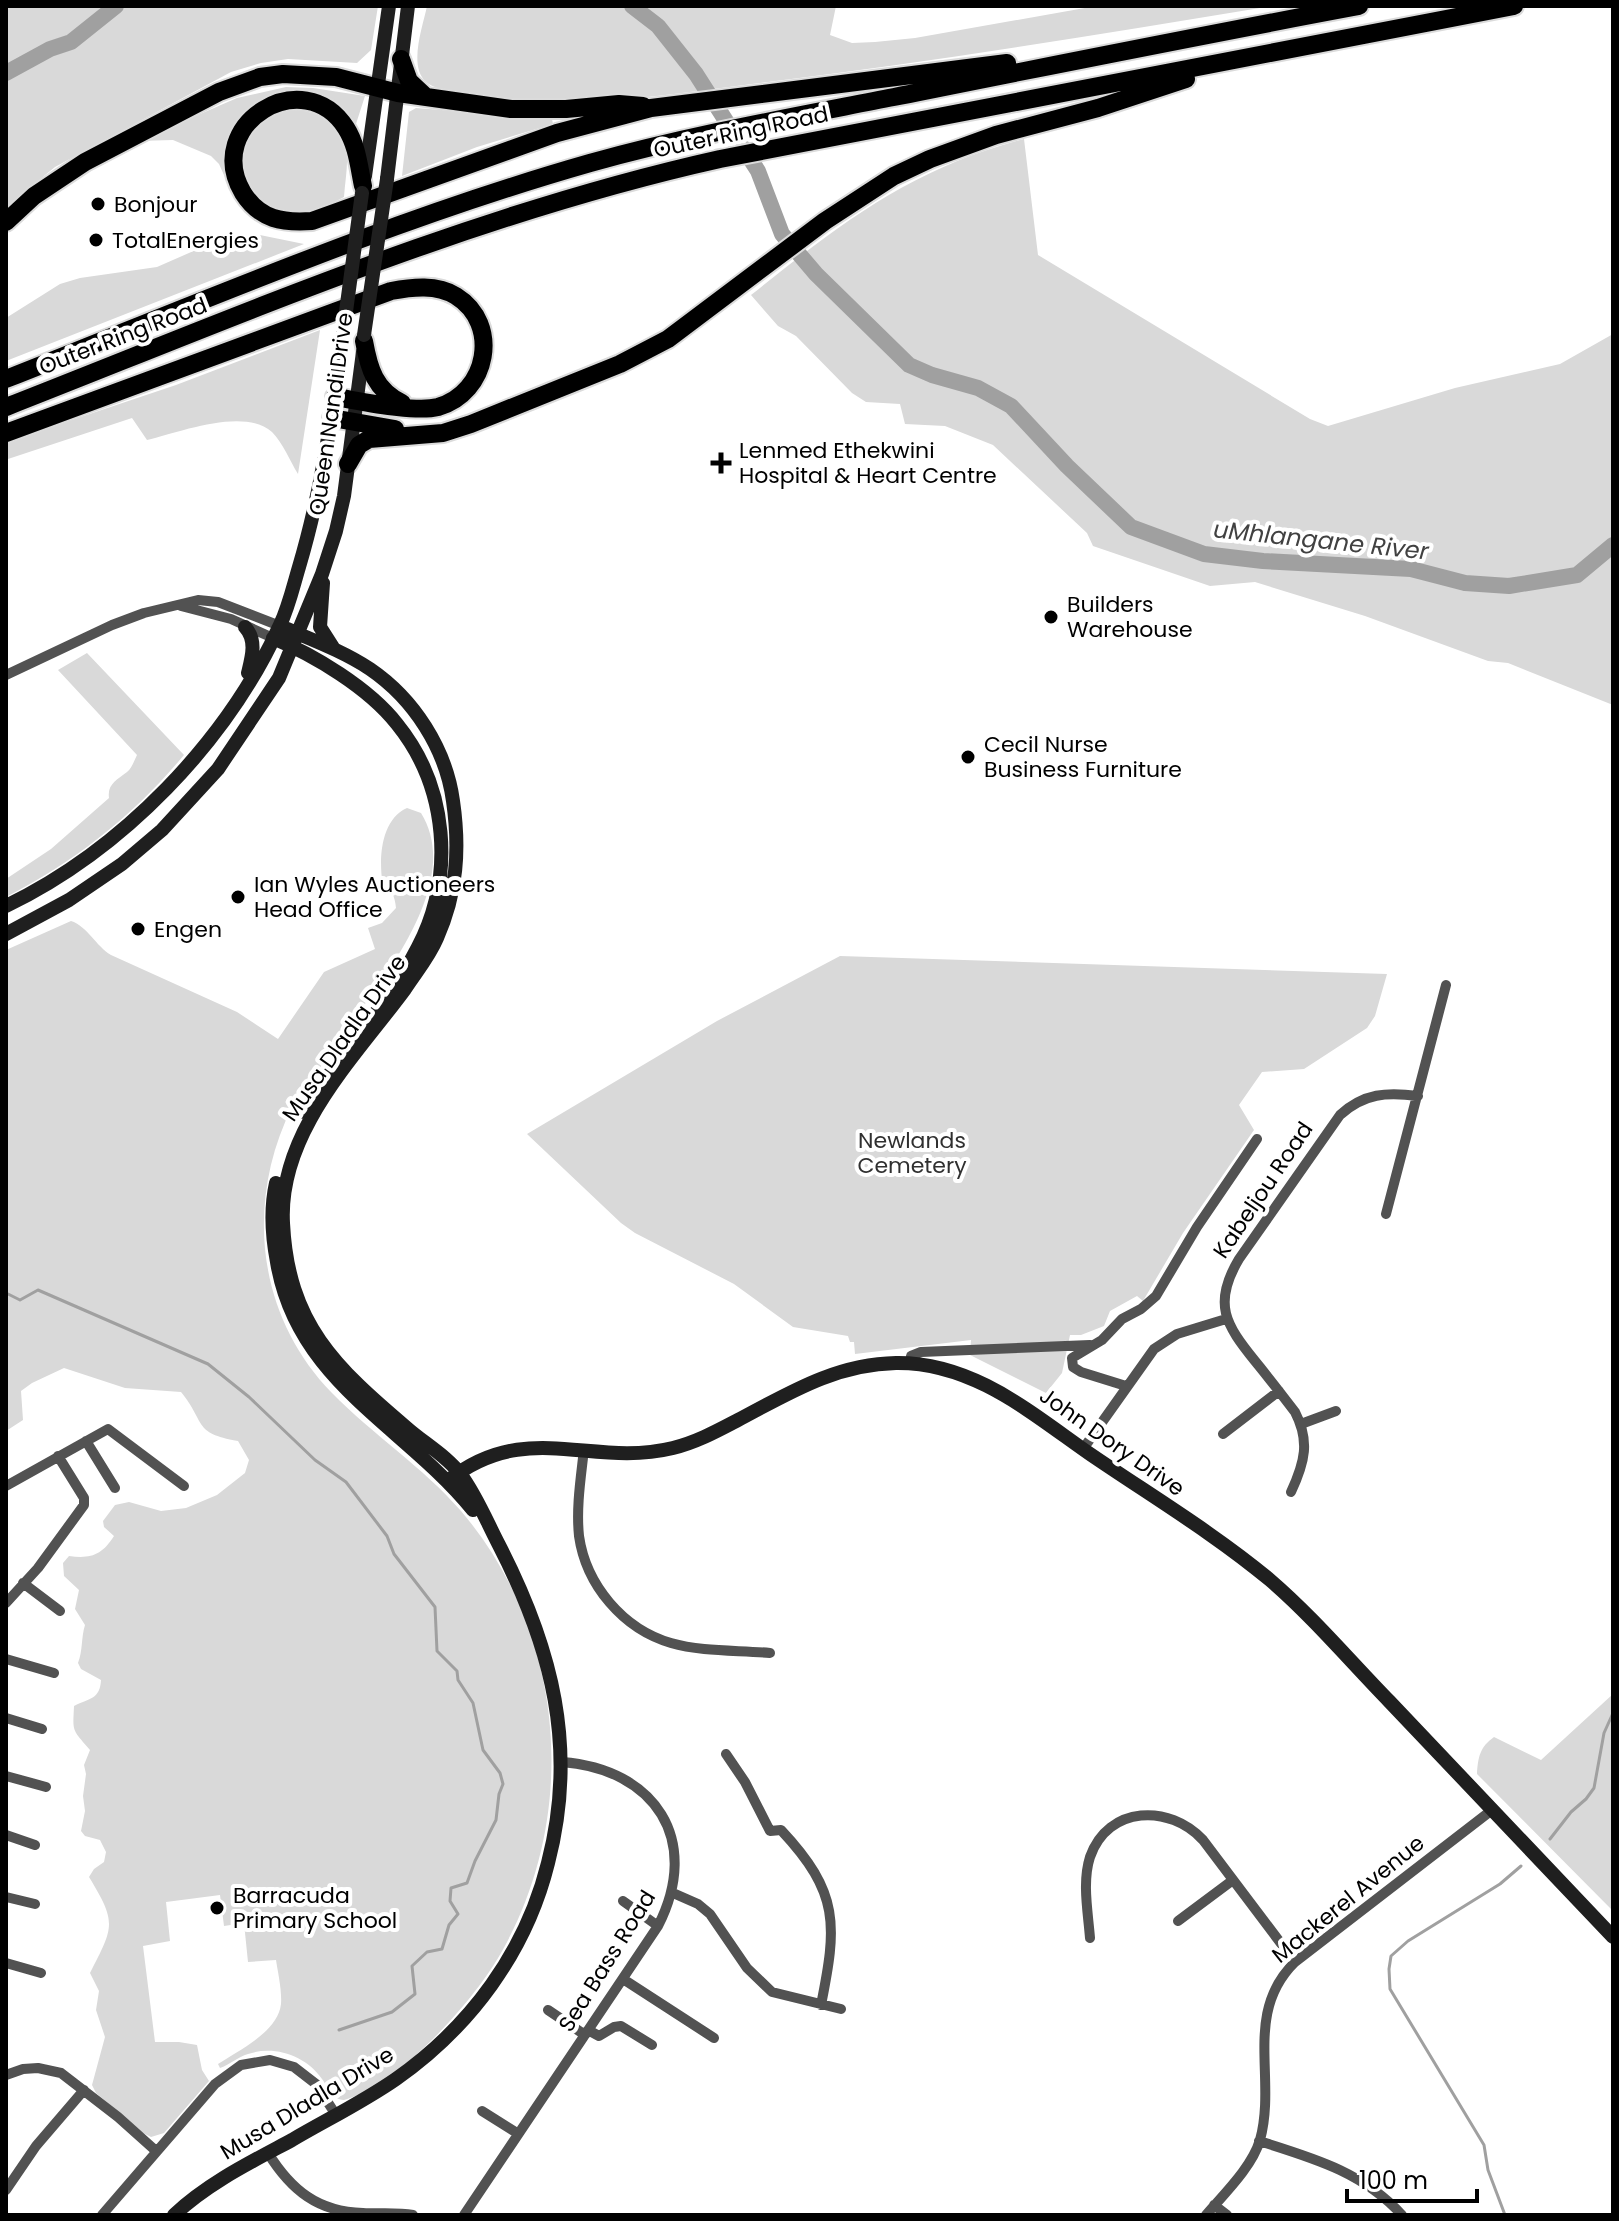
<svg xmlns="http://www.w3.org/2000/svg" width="1619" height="2221" font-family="Poppins,sans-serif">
  <rect width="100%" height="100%" fill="#fff"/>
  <path fill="#d9d9d9" d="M 6,6 L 378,6 L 371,50 L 357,63 L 288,59 L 261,63 L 231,72 L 55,167 L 6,207 Z
    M 427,6 L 836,6 L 830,35 L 852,43 L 875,42 L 915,38 L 1096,6 L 1260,8 C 1096,35 932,62 768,82 C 709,89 651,98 593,102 C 561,103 448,101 426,82 C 408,66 423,26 427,6 Z
    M 286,87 L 313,88 L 365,96 L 355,127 C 327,83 270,81 238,123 L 243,204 L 233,195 L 219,164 L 211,156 L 173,140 L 138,141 L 237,98 Z
    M 416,108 L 552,119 L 553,124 L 477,147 L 402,176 L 409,112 Z
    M 285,109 C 309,109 340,118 346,146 C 349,162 345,181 344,197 C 334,202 321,211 310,213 C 253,221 217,159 262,120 C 268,115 278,113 285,109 Z
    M 1024,139 L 1038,255 L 1310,419 L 1328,426 L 1455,388 L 1560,364 L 1613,334 L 1613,705 L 1508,663 L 1488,661 L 1365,616 L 1255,582 L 1210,586 L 1093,546 L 1087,533 L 993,445 L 945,426 L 905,424 L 900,404 L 866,402 L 852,393 L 796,336 L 778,326 L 751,295 C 840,224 912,168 1024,139 Z
    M 255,234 L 304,244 L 6,361 L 6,318 L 60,284 L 80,278 L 157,267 L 230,235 Z
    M 320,330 L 298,474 C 290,461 283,443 272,432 C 244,407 180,432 147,440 L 132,418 L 8,459 L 6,465 L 6,442 L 176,385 Z
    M 87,653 L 184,755 C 135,814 75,862 6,897 L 6,879 L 51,849 L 109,798 C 107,784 117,780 127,772 C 132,768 134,761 137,755 L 58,670 Z
    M 407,808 L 421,813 C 462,879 389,971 352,1022 C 332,1051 312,1079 292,1107 C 245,1202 256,1315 332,1393 C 373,1435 423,1467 461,1511 C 566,1634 580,1814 501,1953 C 474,2001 399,2085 344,2100 C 331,2099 329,2089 322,2079 C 306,2056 275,2045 248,2054 C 238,2057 229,2065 220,2068 L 218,2064 C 239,2050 278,2032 281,2004 C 282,1990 278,1973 276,1960 L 248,1962 L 244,1923 L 224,1926 L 220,1895 L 166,1902 L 170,1941 L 143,1946 L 155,2042 L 179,2042 L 197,2045 L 202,2070 L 209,2081 L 164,2133 L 151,2137 L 143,2133 L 96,2093 L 92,2085 L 105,2037 L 96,2010 L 99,1991 L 90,1973 C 114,1926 117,1923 89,1877 L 94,1869 L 104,1862 L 106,1852 L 100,1840 L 85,1836 L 81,1831 L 85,1811 L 83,1796 L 86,1774 L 84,1765 L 90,1750 C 71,1728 73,1732 74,1706 C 90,1698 100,1699 101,1680 L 81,1669 L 78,1663 C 83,1650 81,1638 85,1625 L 75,1609 L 79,1590 L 64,1576 L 63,1563 L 69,1556 C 91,1559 102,1555 114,1536 L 104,1527 L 103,1521 L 115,1505 L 129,1502 L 161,1511 L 186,1508 L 217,1495 L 245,1473 L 249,1460 L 238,1441 C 192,1433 206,1422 181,1392 L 125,1388 L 64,1368 L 32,1383 L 21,1391 L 23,1420 L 6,1431 L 6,950 L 71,921 C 87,926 96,946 111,955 L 237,1012 L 278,1039 L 324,972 L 375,949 L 368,928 L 382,923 L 396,908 C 395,896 391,888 382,879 C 379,855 382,819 407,808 Z
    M 840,956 L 1387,974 L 1375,1016 L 1367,1028 L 1304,1069 L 1262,1072 L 1239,1105 L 1254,1130 L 1183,1233 L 1143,1301 L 1137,1296 L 1110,1311 L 1104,1326 L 1081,1335 L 1070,1335 L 1062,1373 L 1046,1393 L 970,1355 L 971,1340 L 855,1354 L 854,1342 L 850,1342 L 848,1336 L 793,1327 L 734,1284 L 635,1233 L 621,1223 L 527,1134 L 717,1021 Z
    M 1613,1694 L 1613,1911 L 1477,1774 C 1478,1757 1480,1747 1494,1737 L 1541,1760 Z"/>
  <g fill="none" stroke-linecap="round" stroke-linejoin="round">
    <path stroke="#a0a0a0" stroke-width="3" d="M 6,1293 L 20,1300 L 38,1290 L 208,1364 L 249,1397 L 315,1460 L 346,1482 L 387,1536 L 394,1554 L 435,1607 L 437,1651 L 457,1671 L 458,1680 L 473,1703 L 483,1750 L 500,1773 L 503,1784 L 499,1794 L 496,1820 L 475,1861 L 467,1883 L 451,1888 L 450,1901 L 458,1914 L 449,1925 L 442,1949 L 427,1952 L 412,1966 L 415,1994 L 392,2012 L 339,2030
      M 1550,1839 L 1571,1812 L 1586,1799 L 1594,1788 L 1604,1733 L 1613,1713
      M 1505,2215 L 1488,2170 L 1484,2145 L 1390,1989 L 1389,1969 L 1391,1956 L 1408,1941 L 1500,1884 L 1521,1866"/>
    <path stroke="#a0a0a0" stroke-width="16" d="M 632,6 L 658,26 L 696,74 L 758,171 L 782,234 L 816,274 L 909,365 L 932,375 L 978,388 L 1011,406 L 1067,466 L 1131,527 L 1204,554 L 1263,561 L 1411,569 L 1465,583 L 1509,586 L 1577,575 L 1613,545
      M 6,73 L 50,49 L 71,42 L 116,6"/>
    <defs>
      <path id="highway" d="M 401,59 L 409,81 L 425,96
        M 363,186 C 359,167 357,145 346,128 C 304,62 202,124 243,193 C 260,220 283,223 312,221 L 557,133 L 651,108 L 1007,63
        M 6,222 L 34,196 L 85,162 L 219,92 L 260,77 L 283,74 L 336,77 L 398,93 L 511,109 L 566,109 L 619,104 L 643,106
        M 364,341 C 369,369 375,390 402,403
        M 6,379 C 199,303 390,220 590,163 C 690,135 792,117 894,97 C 1049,66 1203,35 1359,6
        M 6,407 C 241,315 473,214 720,159 L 1514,6
        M 332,418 L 395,429
        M 6,433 L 391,291 C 412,287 437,284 456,296 C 501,324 488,393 438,407 C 414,413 360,401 335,397
        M 348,464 L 359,445 L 369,439 L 443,433 L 471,424 L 620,364 L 668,339 L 825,221 L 894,176 L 930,159 L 996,135 L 1098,108 L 1186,79"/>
    </defs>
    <use href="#highway" stroke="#dbdbdb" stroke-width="22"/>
    <path stroke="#525252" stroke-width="10" d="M 181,606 L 231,619 L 273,638
      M 6,675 L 112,625 L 144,613 L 198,600 L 218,602 L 280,626
      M 1386,1214 L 1446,985
      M 910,1364 L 911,1356 L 921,1352 L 1090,1345
      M 1126,1386 L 1081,1372 L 1073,1367 L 1072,1358 L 1102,1340 L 1122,1319 L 1141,1309 L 1156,1296 L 1197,1227 L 1257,1139
      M 1301,1424 L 1336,1411
      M 1223,1434 L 1279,1391
      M 86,1441 L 115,1488
      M 584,1449 C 581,1477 576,1507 579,1536 C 586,1585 623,1629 671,1643 C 702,1652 738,1650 770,1653
      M 1083,1449 L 1154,1349 L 1177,1334 L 1226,1319
      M 6,1486 L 108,1429 L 184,1486
      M 1291,1492 C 1305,1462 1310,1441 1295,1412 C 1282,1395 1269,1378 1255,1361 C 1226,1325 1212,1304 1239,1259 L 1340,1115 C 1364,1093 1387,1092 1418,1096
      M 23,1583 L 60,1611
      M 6,1603 L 38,1568 L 84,1505 L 84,1498 L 58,1456
      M 6,1659 L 54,1673
      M 6,1718 L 42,1729
      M 726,1754 L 745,1782 L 770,1831 L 781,1830 C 840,1893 837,1925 821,2005
      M 6,1776 L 46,1787
      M 6,1835 L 35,1845
      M 673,1893 L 698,1904 L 710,1914 L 747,1968 L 772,1992 L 841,2009
      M 6,1897 L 35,1904
      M 623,1901 L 658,1926
      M 1178,1921 L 1233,1880
      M 1090,1938 C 1088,1912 1082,1882 1090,1857 C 1108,1805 1170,1804 1203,1840 L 1295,1962
      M 6,1963 L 41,1973
      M 623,1979 L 714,2038
      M 548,2010 L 585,2035
      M 588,2030 L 599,2036 L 614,2027 L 621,2026 L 652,2045
      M 6,2075 L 23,2069 L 38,2068 L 61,2073 L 118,2117 L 156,2151
      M 482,2111 L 517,2133
      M 1259,2141 C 1313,2158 1363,2172 1402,2215
      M 268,2153 C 291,2190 318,2212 363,2213 C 380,2214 397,2212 413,2215
      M 6,2190 L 36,2146 L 84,2090
      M 1214,2205 L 1227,2215
      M 102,2215 L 215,2084 L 241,2065 L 270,2060 L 294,2067 L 316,2084 L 336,2115
      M 464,2215 L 658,1926 C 702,1840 655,1769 562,1762
      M 1206,2215 C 1224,2194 1252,2167 1260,2140 C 1277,2078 1243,2013 1295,1962 L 1492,1810"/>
    <path stroke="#1f1f1f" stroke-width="14" d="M 365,176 L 389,6
      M 387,179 L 408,6
      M 323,583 L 320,627 L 334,649
      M 245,627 C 257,640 252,657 248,673
      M 273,638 C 314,655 369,688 397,724 C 448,787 455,876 418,947 C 388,1006 338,1055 304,1112
      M 6,906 C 122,850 227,742 280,625 C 289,606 293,587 299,567 C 321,493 332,418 342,341
      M 6,934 L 69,900 L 122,864 L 162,830 L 218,769 L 279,678 L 322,574 L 336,531 L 344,496 L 363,352
      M 276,1183 C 270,1210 272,1236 277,1262 C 297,1382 404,1425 473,1510
      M 449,1480 C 526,1419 591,1468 673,1448 C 697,1442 717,1431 738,1420 C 789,1393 836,1364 896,1363 C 973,1362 1031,1413 1090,1454 C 1150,1495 1215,1534 1270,1580 C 1313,1617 1350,1661 1389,1701 C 1464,1780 1538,1859 1613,1937
      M 174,2215 C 208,2183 251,2162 292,2140 C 326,2120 363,2102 396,2079 C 470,2027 526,1952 548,1863 C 578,1748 552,1648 499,1545 C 487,1522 476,1495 461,1475 C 448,1457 424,1443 408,1429 C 335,1367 288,1324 283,1223 C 278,1132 355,1057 405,989 C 416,972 429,957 437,938 C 457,893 460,849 453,801 C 446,749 414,699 370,669 C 343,651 310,639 280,626"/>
    <use href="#highway" stroke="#000" stroke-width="18"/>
    <path stroke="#1f1f1f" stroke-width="14" d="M 364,335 L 387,179
      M 342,341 L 362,193"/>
  </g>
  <g fill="#000" stroke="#fff" stroke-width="3">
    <circle cx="98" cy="204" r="8"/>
    <circle cx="96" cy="240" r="8"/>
    <path d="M717 451h8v8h8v8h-8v8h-8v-8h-8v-8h8z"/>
    <circle cx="1051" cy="617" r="8"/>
    <circle cx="968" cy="757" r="8"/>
    <circle cx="238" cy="897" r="8"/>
    <circle cx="138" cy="929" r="8"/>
    <circle cx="217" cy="1908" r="8"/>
  </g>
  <g text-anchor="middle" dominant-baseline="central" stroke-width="8" stroke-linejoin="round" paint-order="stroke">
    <g font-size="22" fill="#000" stroke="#fff">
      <text transform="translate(741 132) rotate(-12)">Outer Ring Road</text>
      <text transform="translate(123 336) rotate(-21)">Outer Ring Road</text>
      <text transform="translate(331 414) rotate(-82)">Queen Nandi Drive</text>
      <text transform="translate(344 1038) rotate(-55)">Musa Dladla Drive</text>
      <text transform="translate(1263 1190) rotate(-56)">Kabeljou Road</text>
      <text transform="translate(1112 1442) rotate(35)">John Dory Drive</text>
      <text transform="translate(1348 1899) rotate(-39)">Mackerel Avenue</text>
      <text transform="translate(607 1961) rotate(-58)">Sea Bass Road</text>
      <text transform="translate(307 2103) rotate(-31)">Musa Dladla Drive</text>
    </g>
    <g font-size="22" fill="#000" stroke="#fff" text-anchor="start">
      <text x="114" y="204">Bonjour</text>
      <text x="112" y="240">TotalEnergies</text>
      <text x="739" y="450">Lenmed Ethekwini<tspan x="739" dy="25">Hospital &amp; Heart Centre</tspan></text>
      <text x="1067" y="604">Builders<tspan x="1067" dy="25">Warehouse</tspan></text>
      <text x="984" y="744">Cecil Nurse<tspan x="984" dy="25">Business Furniture</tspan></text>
      <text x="254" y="884">Ian Wyles Auctioneers<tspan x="254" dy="25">Head Office</tspan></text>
      <text x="154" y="929">Engen</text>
      <text x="233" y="1895">Barracuda<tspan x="233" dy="25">Primary School</tspan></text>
    </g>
    <g font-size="22" fill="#303030" stroke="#fff">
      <text x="912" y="1140">Newlands<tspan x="912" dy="25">Cemetery</tspan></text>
    </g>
    <g font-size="24" font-style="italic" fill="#414141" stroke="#fff">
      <text transform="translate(1321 540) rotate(6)">uMhlangane River</text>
    </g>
  </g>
  <rect width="1619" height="2221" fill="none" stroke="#000000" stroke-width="16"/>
  <path d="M1347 2189v12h130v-12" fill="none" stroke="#000000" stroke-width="4"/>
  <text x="1359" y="2189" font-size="24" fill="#000000" stroke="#ffffff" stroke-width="6" paint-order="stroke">100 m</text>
</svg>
